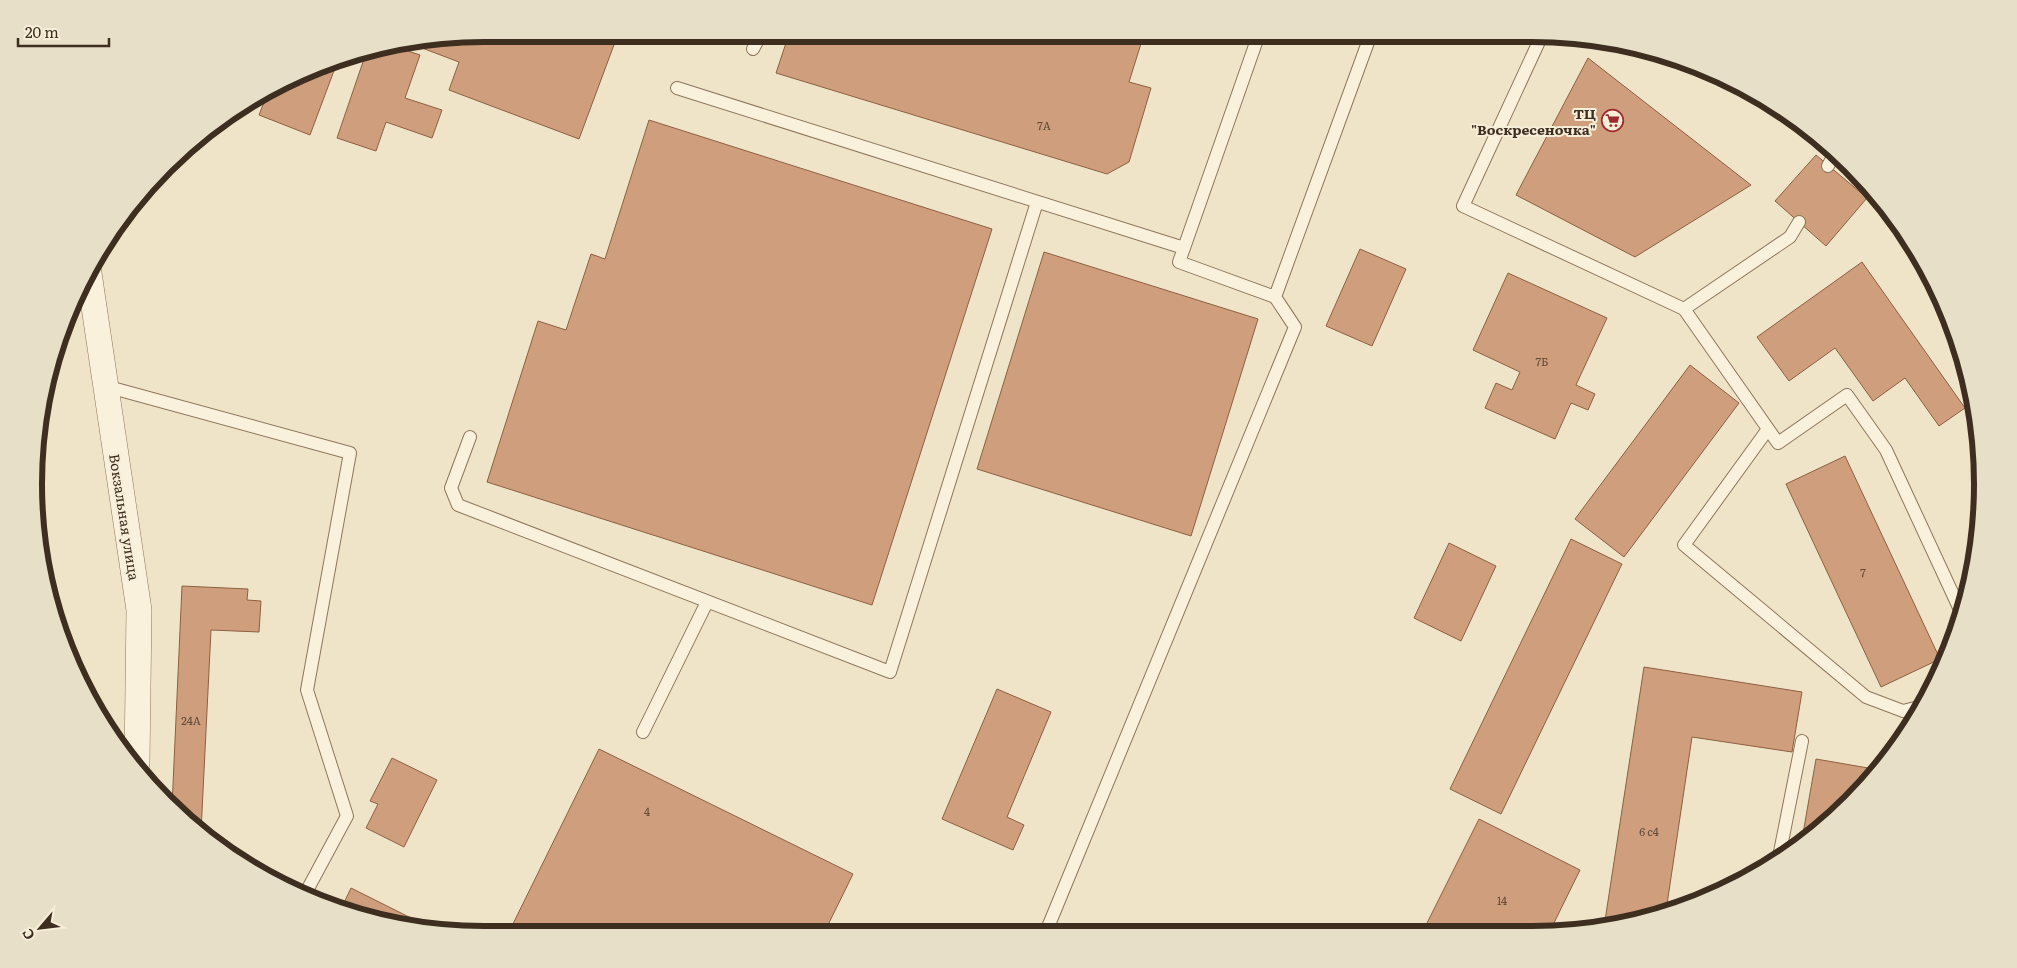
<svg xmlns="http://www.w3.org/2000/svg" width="2017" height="968" font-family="Literata,serif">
  <rect width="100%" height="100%" fill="#f0e4c8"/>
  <path fill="#cf9f7d" stroke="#8d5f41" d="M 484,34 L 618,34 L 579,139 L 449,90 L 459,62 L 414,45 Z
    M 789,34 L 1144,34 L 1129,82 L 1151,88 L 1129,162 L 1107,174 L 776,73 Z
    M 399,48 L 420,55 L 405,98 L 442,110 L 432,138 L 386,122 L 376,151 L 337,138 L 366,53 Z
    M 1588,58 L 1751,185 L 1635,257 L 1516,195 Z
    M 326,65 L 335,68 L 310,135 L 259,115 L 266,97 Z
    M 649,120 L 992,229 L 872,605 L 487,482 L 538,321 L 566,330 L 591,254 L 605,259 Z
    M 1816,155 L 1867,198 L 1826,246 L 1775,201 Z
    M 1360,249 L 1406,269 L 1372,346 L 1326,326 Z
    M 1044,252 L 1258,319 L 1191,536 L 977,469 Z
    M 1862,262 L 1965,408 L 1939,426 L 1905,378 L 1873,401 L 1835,348 L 1789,381 L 1757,337 Z
    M 1508,273 L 1607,318 L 1576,385 L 1595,394 L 1588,410 L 1571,403 L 1555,439 L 1485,408 L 1496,383 L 1512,390 L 1520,372 L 1473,350 Z
    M 1690,365 L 1739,403 L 1624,557 L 1575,519 Z
    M 1845,456 L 1940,659 L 1881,687 L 1786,484 Z
    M 1571,539 L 1622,564 L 1501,814 L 1450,789 Z
    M 1449,543 L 1496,566 L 1461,641 L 1414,618 Z
    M 182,586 L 248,589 L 247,600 L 261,601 L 259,632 L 211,630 L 201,832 L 172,807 Z
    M 1644,667 L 1802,692 L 1792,752 L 1692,737 L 1666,911 L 1604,927 Z
    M 997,689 L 1051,712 L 1007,817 L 1024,825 L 1013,850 L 942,819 Z
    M 599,749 L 853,874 L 824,933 L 508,934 Z
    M 392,758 L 437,780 L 404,847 L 366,828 L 378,804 L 370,801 Z
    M 1816,759 L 1874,769 L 1873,775 L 1807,841 L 1801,845 Z
    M 1479,819 L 1580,870 L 1550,931 L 1423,931 Z
    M 351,888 L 433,929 L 396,926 L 341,909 Z"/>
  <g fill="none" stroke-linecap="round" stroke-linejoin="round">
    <defs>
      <path id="lane" d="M 1542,35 L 1463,206 L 1684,309 L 1778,443 L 1847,395 L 1886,450 L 1962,614
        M 753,49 L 761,34
        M 677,88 L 1184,248 L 1259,34
        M 1828,166 L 1835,153
        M 1184,248 L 1179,262 L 1275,297 L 1371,34
        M 1684,309 L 1790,237 L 1799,222
        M 105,386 L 350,453 L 307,690 L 347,816 L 304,896
        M 1768,429 L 1684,545 L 1866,697 L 1903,711 L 1919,707
        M 470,437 L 451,488 L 458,505 L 890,672 L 1037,202
        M 643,732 L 707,602
        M 1779,857 L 1802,741
        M 1046,932 L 1295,327 L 1275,297"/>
      <path id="street" d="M 89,273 L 139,610 L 137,763"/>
    </defs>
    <use href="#lane" stroke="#8d765c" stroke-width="14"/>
    <use href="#street" stroke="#8d765c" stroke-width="26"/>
    <use href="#lane" stroke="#faf1dc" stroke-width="12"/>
    <use href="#street" stroke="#faf1dc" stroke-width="25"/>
  </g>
  <defs>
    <symbol id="supermarket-ring" viewBox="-11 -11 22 22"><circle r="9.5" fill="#f7eed8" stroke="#9e2a2b" stroke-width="1.5"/><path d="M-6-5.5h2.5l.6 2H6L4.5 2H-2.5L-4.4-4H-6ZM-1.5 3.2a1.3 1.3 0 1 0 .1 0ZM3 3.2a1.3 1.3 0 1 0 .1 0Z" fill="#9e2a2b"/></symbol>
  </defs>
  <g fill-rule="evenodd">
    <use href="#supermarket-ring" x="1600" y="108" width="25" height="25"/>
  </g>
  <g text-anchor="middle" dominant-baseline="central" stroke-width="4" stroke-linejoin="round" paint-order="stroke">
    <g font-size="11" fill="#624a37">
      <text x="1044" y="125">7А</text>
      <text x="1542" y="361">7Б</text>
      <text x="1863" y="572">7</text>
      <text x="191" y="720">24А</text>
      <text x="647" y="811">4</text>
      <text x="1649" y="831">6 с4</text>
      <text x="1502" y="900">14</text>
    </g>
    <g font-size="14" font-weight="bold" fill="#3d2e20" stroke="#f7eed8" text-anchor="end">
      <text x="1596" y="113">ТЦ<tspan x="1596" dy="16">"Воскресеночка"</tspan></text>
    </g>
    <g font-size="14" fill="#3d2e20" stroke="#f7eed8">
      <text transform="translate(125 517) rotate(81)">Вокзальная улица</text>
    </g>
  </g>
  <path d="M0 0H2017V968H0ZM484 42H1532A442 442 0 0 1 1974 484V484A442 442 0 0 1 1532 926H484A442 442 0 0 1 42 484V484A442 442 0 0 1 484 42Z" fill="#e8dfc9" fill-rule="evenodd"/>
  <path fill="none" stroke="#3d2e20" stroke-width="6" d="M484 42H1532A442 442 0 0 1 1974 484V484A442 442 0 0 1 1532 926H484A442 442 0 0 1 42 484V484A442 442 0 0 1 484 42Z"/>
  <g transform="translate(40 928) rotate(242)" stroke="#f7eed8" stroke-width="4" paint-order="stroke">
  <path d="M0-4L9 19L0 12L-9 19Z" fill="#3d2e20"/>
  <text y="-8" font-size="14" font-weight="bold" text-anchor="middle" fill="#3d2e20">С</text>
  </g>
  <path d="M18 38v8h91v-8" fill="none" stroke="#3d2e20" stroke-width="2.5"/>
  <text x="25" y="38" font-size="15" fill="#3d2e20" stroke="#f7eed8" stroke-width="4" paint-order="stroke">20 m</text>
</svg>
